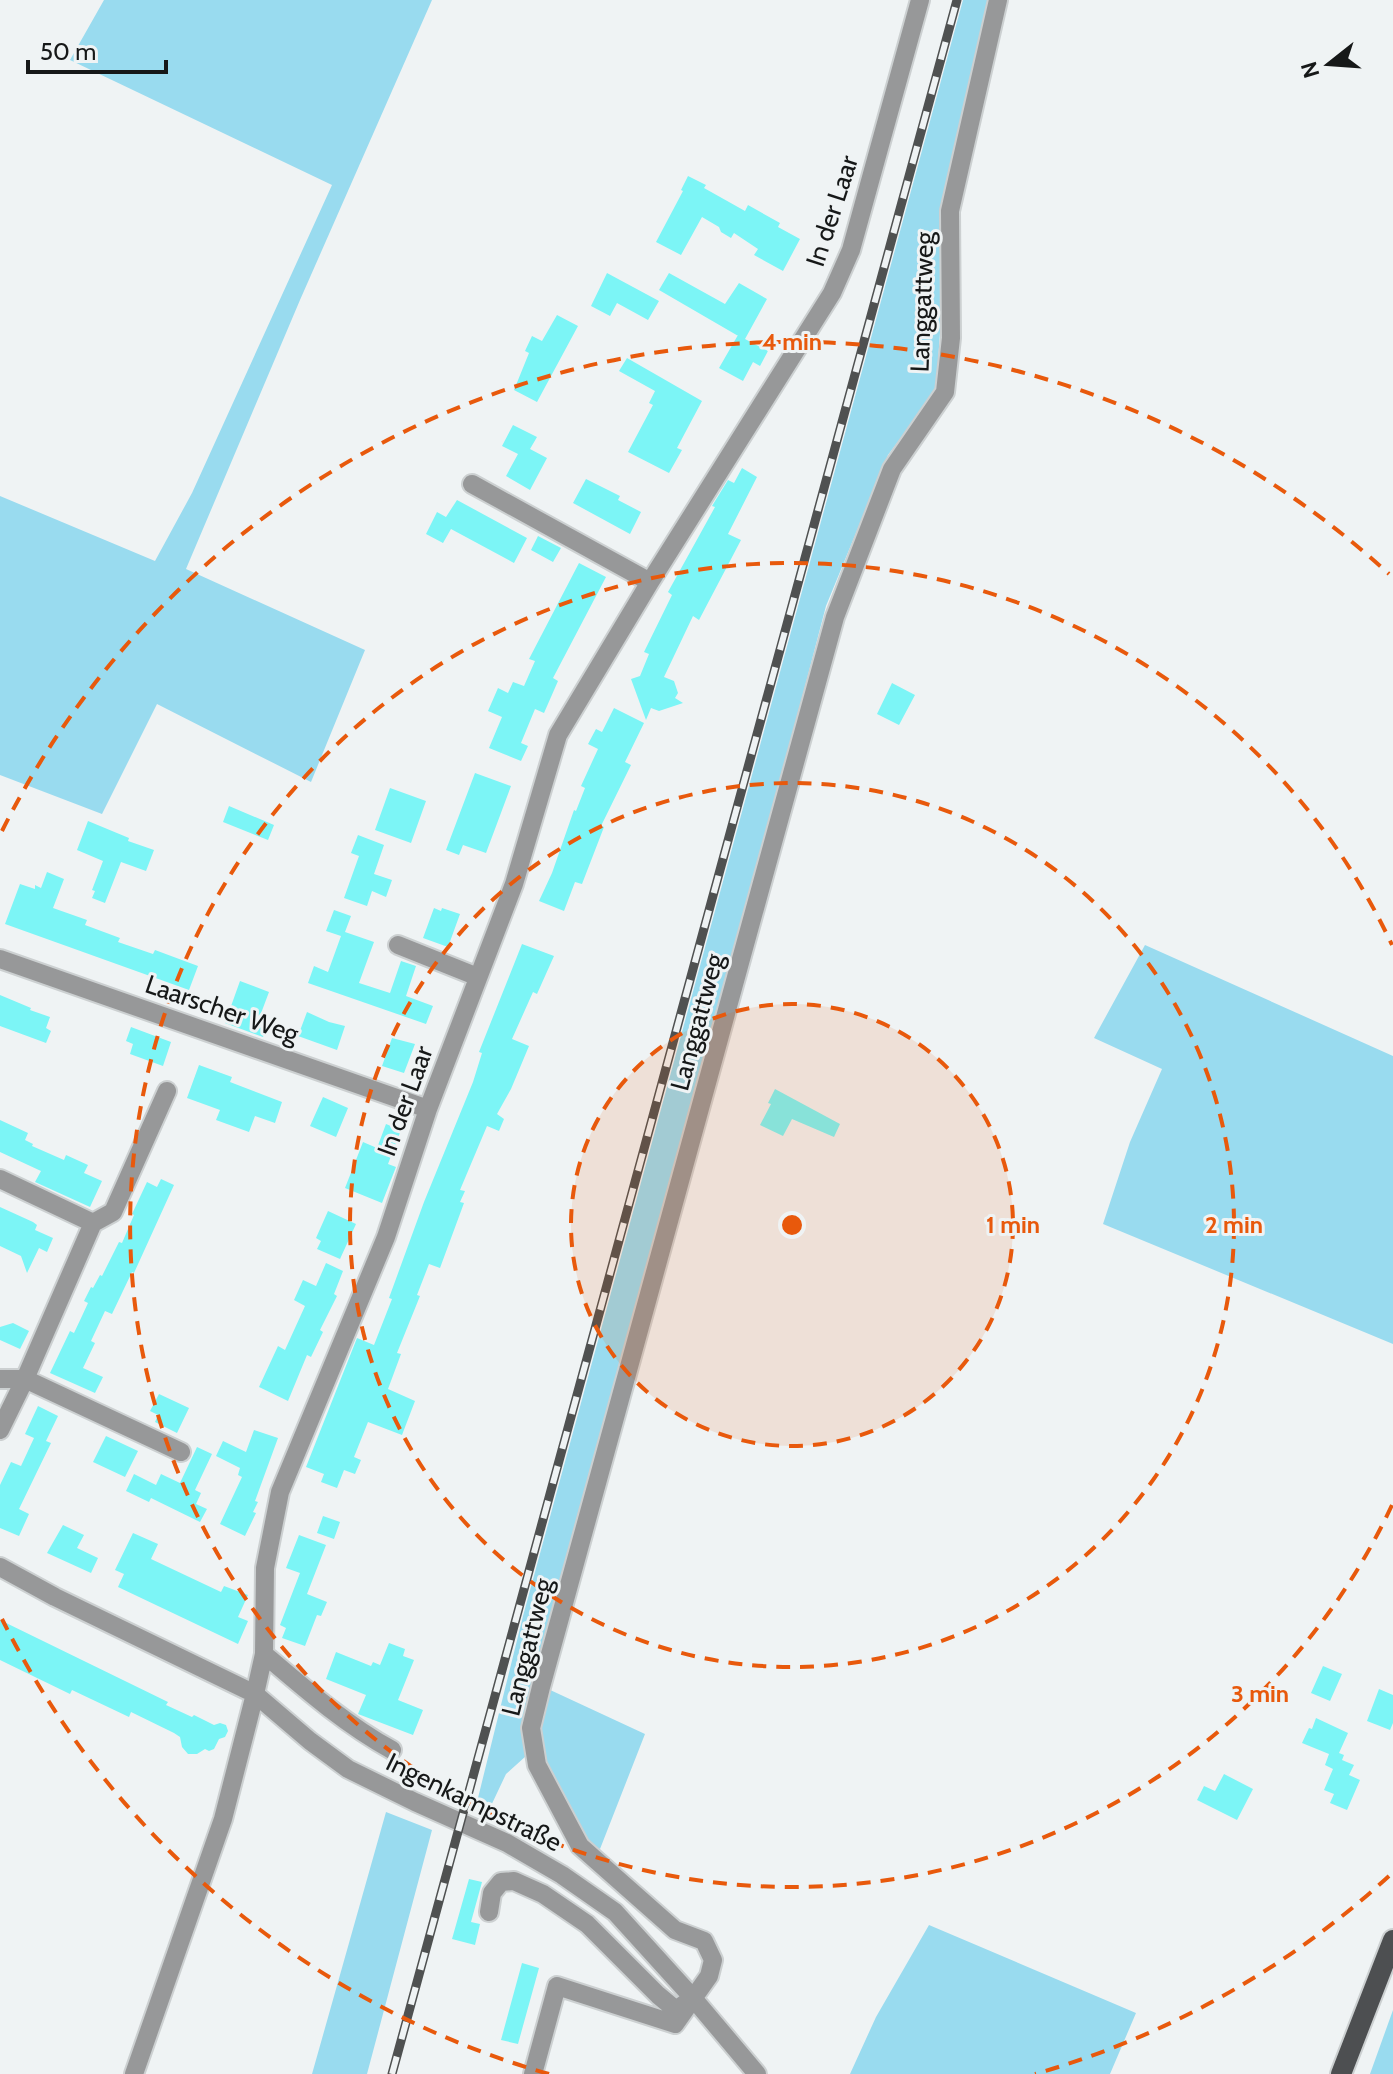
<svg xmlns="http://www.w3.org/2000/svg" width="1393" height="2074" font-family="Cabin,sans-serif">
  <rect width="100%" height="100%" fill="#eff3f4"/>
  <path fill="#99dbef" d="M 104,0 L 432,0 L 300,300 L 186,569 L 365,650 L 311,782 L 157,704 L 102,814 L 0,775 L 0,496 L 155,561 L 192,493 L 332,185 L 70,60 Z
    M 963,0 L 993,0 L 942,204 L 942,303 L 936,391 L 888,455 L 826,606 L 773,809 L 533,1682 L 645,1734 L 600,1849 L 589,1844 L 526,1756 L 506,1774 L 489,1810 L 476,1806 L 523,1616 Z
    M 1145,945 L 1393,1056 L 1393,1344 L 1103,1224 L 1130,1142 L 1162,1069 L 1094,1038 Z
    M 386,1812 L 432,1830 L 367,2074 L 312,2074 Z
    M 929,1925 L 1136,2013 L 1110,2074 L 850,2074 L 876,2017 Z
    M 1393,2010 L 1393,2074 L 1370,2074 Z"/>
  <path fill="#7cf5f6" d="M 688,176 L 706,185 L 704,188 L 745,211 L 748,205 L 780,223 L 778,227 L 800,239 L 783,271 L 754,255 L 758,249 L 734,233 L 731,238 L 721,232 L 719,227 L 702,217 L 681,255 L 656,242 L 683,191 L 681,190 Z
    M 607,273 L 659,301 L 648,320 L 617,303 L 610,316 L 591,306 Z
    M 669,273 L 725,304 L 739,283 L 767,299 L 745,339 L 768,351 L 760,366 L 753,362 L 743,381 L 719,368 L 738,335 L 740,337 L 659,290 Z
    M 557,315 L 578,326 L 537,402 L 514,390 L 529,353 L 525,351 L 532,336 L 542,341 Z
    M 627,358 L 702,401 L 677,448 L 682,450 L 669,473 L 628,452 L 653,405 L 649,403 L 655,391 L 619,371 Z
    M 513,425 L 537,437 L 530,449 L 547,458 L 530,490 L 506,476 L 518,454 L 502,446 Z
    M 742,468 L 757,477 L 728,534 L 741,540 L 699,620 L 693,616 L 664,677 L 674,681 L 678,693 L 675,698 L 683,703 L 659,711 L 651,708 L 646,720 L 631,679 L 640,676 L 649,654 L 644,652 L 672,595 L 668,592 L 715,507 L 712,506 L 728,480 L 734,483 Z
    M 586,479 L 620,496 L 618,500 L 641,512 L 630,534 L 573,503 Z
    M 457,500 L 527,538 L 514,563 L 451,529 L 443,543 L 426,534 L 437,512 L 446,517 Z
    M 538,536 L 561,548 L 553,562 L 531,550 Z
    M 579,563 L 606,577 L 553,678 L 558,681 L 544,713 L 535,709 L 521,743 L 528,746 L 521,761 L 489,748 L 502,717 L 488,711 L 498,688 L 508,693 L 513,682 L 524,686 L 535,661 L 529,659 Z
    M 892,683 L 915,695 L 899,725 L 877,714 Z
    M 614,708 L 644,723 L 625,762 L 631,765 L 601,826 L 604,827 L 582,884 L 575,882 L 564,911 L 539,901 L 552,873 L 574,810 L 576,811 L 585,788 L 581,786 L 598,749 L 588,744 L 596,729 L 602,732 Z
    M 475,773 L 511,786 L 486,853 L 463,845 L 459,855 L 446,850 Z
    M 390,788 L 426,801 L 411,843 L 375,830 Z
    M 229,806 L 274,825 L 268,840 L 223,822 Z
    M 88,821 L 129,838 L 128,841 L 154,850 L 146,871 L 121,862 L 105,903 L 92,898 L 95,891 L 92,890 L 103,861 L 77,850 Z
    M 358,835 L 384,845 L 374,874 L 392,880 L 386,897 L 372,891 L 367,906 L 344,898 L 359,856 L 351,853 Z
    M 47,872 L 64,879 L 53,908 L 87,920 L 85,925 L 120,938 L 118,942 L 153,954 L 155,950 L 198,966 L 189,990 L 5,924 L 20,884 L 35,889 L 35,885 L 41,888 Z
    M 434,908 L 441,911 L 442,908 L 460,914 L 448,947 L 423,938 Z
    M 334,910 L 351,916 L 345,932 L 374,942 L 359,983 L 390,993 L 401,961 L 416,966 L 406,996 L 433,1006 L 426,1024 L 308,983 L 314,966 L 328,972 L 341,936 L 326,931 Z
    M 522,944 L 554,956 L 537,994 L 533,992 L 512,1039 L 529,1046 L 511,1089 L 497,1114 L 504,1119 L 499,1131 L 487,1126 L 460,1190 L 465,1191 L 460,1202 L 464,1203 L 440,1268 L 429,1264 L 417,1295 L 420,1296 L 397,1353 L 401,1354 L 388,1389 L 415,1401 L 402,1435 L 368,1422 L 354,1457 L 361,1460 L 355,1474 L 344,1470 L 337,1488 L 321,1482 L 324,1474 L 306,1467 L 357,1338 L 374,1345 L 392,1299 L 389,1298 L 424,1202 L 473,1082 L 482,1053 L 479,1052 Z
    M 240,981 L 269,992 L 260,1016 L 269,1019 L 263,1037 L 225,1023 Z
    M 0,995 L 31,1008 L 30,1010 L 50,1017 L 46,1028 L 51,1031 L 46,1043 L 0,1026 Z
    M 307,1012 L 329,1022 L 345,1026 L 337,1050 L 298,1036 Z
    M 131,1027 L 171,1042 L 163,1066 L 130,1054 L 133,1044 L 126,1041 Z
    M 392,1038 L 415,1044 L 404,1073 L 382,1066 Z
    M 199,1065 L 232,1077 L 230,1082 L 282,1102 L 275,1123 L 255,1116 L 249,1132 L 216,1120 L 220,1110 L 187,1098 Z
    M 775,1089 L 840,1124 L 834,1137 L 792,1119 L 783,1136 L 760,1125 L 771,1104 L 768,1103 Z
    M 323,1097 L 348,1108 L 336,1137 L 310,1126 Z
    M 0,1120 L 28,1133 L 25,1140 L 33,1144 L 32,1146 L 64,1160 L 66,1155 L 88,1165 L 84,1173 L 102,1181 L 90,1207 L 35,1182 L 41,1171 L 0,1152 Z
    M 386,1124 L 401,1130 L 388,1164 L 396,1167 L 382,1203 L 345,1188 L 363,1142 L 377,1148 Z
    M 161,1179 L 174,1185 L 134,1273 L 132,1272 L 112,1314 L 105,1311 L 91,1341 L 95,1343 L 83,1368 L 103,1377 L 95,1393 L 50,1373 L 70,1331 L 74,1333 L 82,1316 L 88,1303 L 84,1301 L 91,1287 L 93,1288 L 100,1275 L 102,1276 L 119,1242 L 122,1243 L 134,1215 L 132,1214 L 147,1182 L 157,1187 Z
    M 0,1207 L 33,1222 L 37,1225 L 35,1230 L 53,1238 L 47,1252 L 39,1248 L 27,1273 L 21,1256 L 0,1246 Z
    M 328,1211 L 356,1224 L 340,1259 L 317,1249 L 321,1241 L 316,1238 Z
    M 326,1263 L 343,1271 L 334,1294 L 337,1296 L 320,1330 L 323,1332 L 311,1357 L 307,1355 L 288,1401 L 259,1387 L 278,1346 L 285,1350 L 305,1306 L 294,1300 L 303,1280 L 316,1286 Z
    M 13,1323 L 29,1331 L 20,1349 L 0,1340 L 0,1327 Z
    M 159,1394 L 189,1408 L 177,1433 L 155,1422 L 158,1415 L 150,1411 Z
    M 38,1406 L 58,1416 L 46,1441 L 51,1443 L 19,1509 L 29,1514 L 19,1536 L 0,1528 L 0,1485 L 11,1462 L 21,1466 L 34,1438 L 25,1434 Z
    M 254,1430 L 278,1438 L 255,1501 L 258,1502 L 253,1512 L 256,1513 L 245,1536 L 220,1524 L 242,1477 L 238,1475 L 240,1468 L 216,1456 L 223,1441 L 246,1452 Z
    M 106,1436 L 138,1451 L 125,1477 L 93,1462 Z
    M 197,1447 L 212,1454 L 195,1490 L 201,1493 L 196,1504 L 207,1509 L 200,1522 L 151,1498 L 149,1502 L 126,1491 L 134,1474 L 156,1485 L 161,1474 L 180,1483 Z
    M 323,1516 L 340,1522 L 334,1539 L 317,1533 Z
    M 63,1525 L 84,1535 L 77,1548 L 98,1558 L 91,1573 L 47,1553 Z
    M 133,1533 L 158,1544 L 151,1559 L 221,1592 L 224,1586 L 248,1595 L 238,1617 L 248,1621 L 238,1644 L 118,1587 L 124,1574 L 115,1570 Z
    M 299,1535 L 326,1545 L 307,1594 L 327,1602 L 321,1616 L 317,1615 L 305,1646 L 282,1638 L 286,1628 L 280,1625 L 300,1573 L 286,1568 Z
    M 0,1620 L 168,1702 L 166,1705 L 192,1717 L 194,1715 L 214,1725 L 220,1723 L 226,1725 L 228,1731 L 225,1737 L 219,1739 L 214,1749 L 209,1751 L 205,1749 L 197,1754 L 188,1754 L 182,1747 L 180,1737 L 174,1733 L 131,1712 L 129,1717 L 72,1690 L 70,1694 L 0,1660 Z
    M 389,1643 L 405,1649 L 403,1656 L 414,1660 L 398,1700 L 423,1710 L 413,1735 L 358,1714 L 366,1695 L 326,1679 L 336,1652 L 371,1666 L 373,1662 L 380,1665 Z
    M 1323,1666 L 1342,1674 L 1330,1701 L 1311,1693 Z
    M 1379,1689 L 1393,1695 L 1393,1723 L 1390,1730 L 1367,1721 Z
    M 1316,1718 L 1348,1733 L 1339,1753 L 1344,1755 L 1342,1760 L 1354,1765 L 1349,1775 L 1360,1780 L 1347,1810 L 1330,1803 L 1334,1794 L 1324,1790 L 1333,1769 L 1325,1765 L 1329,1754 L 1302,1743 L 1309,1728 L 1312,1729 Z
    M 1224,1774 L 1253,1789 L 1237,1820 L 1197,1800 L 1204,1786 L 1215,1791 Z
    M 469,1879 L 482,1882 L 471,1922 L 480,1924 L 475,1945 L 452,1939 Z
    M 522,1963 L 539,1968 L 518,2044 L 501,2040 Z"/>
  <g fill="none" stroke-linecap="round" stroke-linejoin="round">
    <defs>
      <path id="minor" d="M 472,484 L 650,582
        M 398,945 L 478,977
        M 0,959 L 428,1109
        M 0,1179 L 93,1223 L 25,1379 L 0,1430
        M 93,1223 L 113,1212 L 167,1091
        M 0,1379 L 25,1379 L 181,1452
        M 0,1567 L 55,1597 L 255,1694 L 310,1741 L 348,1769 L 415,1802 L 507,1843 L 562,1875 L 615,1912 L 693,1998 L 757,2074
        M 264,1654 C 305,1689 345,1724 392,1750
        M 489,1912 L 492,1893 L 501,1882 L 514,1881 L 543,1894 L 587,1924 L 658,1995 L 676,2010 L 691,1999
        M 134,2074 L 223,1819 L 255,1694 L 264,1654 L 265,1568 L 280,1492 L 386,1237 L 428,1109 L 514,884 L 558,735 L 650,582 L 832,293 L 851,250 L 920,0
        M 533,2074 L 557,1986 L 675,2024 L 709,1976 L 713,1960 L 704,1941 L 675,1930 L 580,1846 L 537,1765 L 531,1728 L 541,1687 L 835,617 L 892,469 L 945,392 L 951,338 L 950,211 L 998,0"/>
      <path id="major" d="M 1341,2074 L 1393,1940"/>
    </defs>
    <use href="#minor" stroke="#ccd0d1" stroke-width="22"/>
    <use href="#major" stroke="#ccd0d1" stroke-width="24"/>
    <use href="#minor" stroke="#979899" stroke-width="18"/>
    <use href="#major" stroke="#4d4f51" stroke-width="20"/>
    <defs>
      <path id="rail" d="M 392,2074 L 957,0"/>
    </defs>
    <use href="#rail" stroke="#4f5151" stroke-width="9"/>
    <use href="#rail" stroke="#eff3f4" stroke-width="6" stroke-dasharray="18" stroke-linecap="butt"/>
  </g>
  <circle cx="792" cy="1225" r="221" fill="#e8590c" fill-opacity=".12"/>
  <g fill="none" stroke="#e8590c" stroke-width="4" stroke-dasharray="14 10">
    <circle cx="792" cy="1225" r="221"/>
    <circle cx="792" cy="1225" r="442"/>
    <path d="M1392 1505A662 662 0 1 1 1392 945"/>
    <path d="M1389 1876A883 883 0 0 1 1035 2074M549 2074A883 883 0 0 1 2 1619M2 831A883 883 0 0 1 1389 574"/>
  </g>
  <g text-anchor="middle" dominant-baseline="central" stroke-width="6" stroke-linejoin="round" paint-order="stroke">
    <g font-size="26" fill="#161818" stroke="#eff3f4">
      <text transform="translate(832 211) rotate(-72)">In der Laar</text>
      <text transform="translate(922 302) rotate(-88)">Langgattweg</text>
      <text transform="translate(222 1009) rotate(19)">Laarscher Weg</text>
      <text transform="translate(697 1022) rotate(-75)">Langgattweg</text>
      <text transform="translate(405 1101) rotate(-70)">In der Laar</text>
      <text transform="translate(527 1647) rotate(-76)">Langgattweg</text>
      <text transform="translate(474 1802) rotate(26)">Ingenkampstraße</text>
    </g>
  </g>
  <circle cx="792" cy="1225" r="12" fill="#e8590c" stroke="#eff3f4" stroke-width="4"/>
  <g font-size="24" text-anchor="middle" font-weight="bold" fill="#e8590c" stroke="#eff3f4" stroke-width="6" stroke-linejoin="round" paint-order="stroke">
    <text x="792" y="350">4 min</text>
    <text x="1013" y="1233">1 min</text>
    <text x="1234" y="1233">2 min</text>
    <text x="1260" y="1702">3 min</text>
  </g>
  <g transform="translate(1329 64) rotate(253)" stroke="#eff3f4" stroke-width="6" paint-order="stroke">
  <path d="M0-6L14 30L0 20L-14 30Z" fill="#161818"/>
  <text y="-12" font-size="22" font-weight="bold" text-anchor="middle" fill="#161818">N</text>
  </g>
  <path d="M28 60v12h138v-12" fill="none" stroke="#161818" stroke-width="4"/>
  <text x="40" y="60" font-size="24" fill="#161818" stroke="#eff3f4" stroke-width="6" paint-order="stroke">50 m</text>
</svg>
